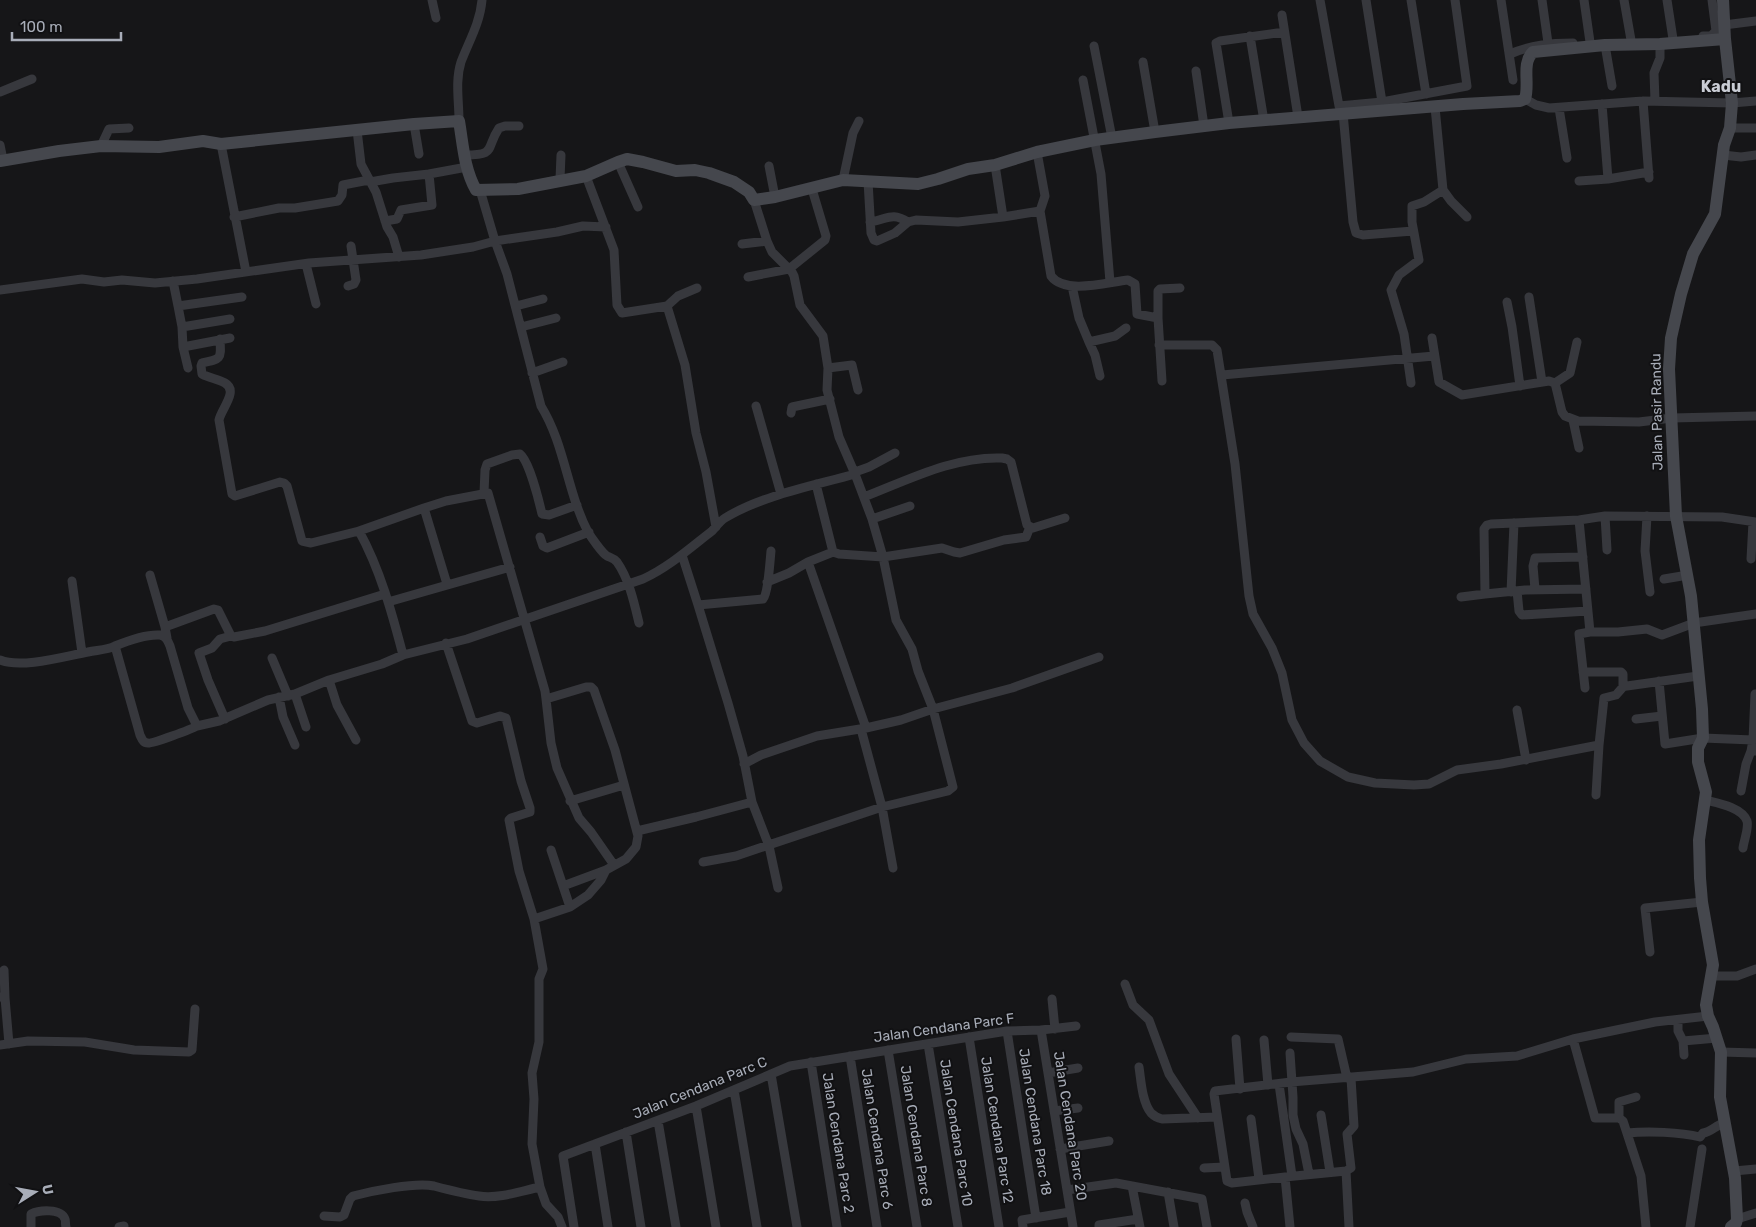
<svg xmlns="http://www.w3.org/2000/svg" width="1756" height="1227" font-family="Rubik,sans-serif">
  <rect width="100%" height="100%" fill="#161618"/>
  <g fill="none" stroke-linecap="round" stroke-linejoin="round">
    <path stroke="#37383d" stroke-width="9" d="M 432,0 L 436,18
      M 1320,0 L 1339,106 L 1382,102 L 1467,86 L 1455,0
      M 1366,0 L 1382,102
      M 1411,0 L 1426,94
      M 1501,0 L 1513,80
      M 1542,0 L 1548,43
      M 1584,0 L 1590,42
      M 1624,0 L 1631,40
      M 1667,0 L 1673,39
      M 1282,15 L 1298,117
      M 1724,25 L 1756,21
      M 1250,36 L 1264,121
      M 1703,36 L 1711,36 L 1716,31 L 1712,0
      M 1605,45 L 1612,86
      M 1094,46 L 1112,138
      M 1510,54 C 1531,45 1550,43 1573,43
      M 1143,62 L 1155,132
      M 1196,71 L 1204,126
      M 1083,80 L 1101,174 L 1110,282
      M 0,92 L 32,79
      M 1525,99 L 1536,105 L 1549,108 L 1643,101 L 1732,103 L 1756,101
      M 1643,101 L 1649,178
      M 1655,101 L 1654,73 L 1660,58 L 1660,44
      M 1602,104 L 1608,179 L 1649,172
      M 1435,107 L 1443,190 L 1451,201 L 1467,217
      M 1559,108 L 1567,158
      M 1343,113 L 1353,222 L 1356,233 L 1363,235 L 1413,231
      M 459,121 C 459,101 455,81 461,62 C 469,41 480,23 482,0
      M 1229,123 L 1216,43 L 1220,41 L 1284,32
      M 414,124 L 419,154
      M 1730,128 L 1756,128
      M 357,130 L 361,164 L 376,192 L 387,227 L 393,237 L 399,257
      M 221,144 L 246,272
      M 0,145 L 3,160
      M 101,146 L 109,129 L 129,128
      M 1037,152 L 1045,196 L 1040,211 L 1051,276 C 1065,295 1108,282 1128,280 L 1135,284 L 1137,314 L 1158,318 L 1162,381
      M 465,155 C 497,155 485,149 499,128 L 505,126 L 519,126
      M 1723,155 L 1741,157 L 1756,155
      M 618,162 L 638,207
      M 769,166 L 775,197
      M 586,176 L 614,250 L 617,305 L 622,313 L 667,306
      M 560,179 L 561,155
      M 843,180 L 853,133 L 859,121
      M 868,181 L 871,233 L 874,240 L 877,241 L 895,233 L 908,222 L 916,220 L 958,222 L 1003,217 L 995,165
      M 1579,181 L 1608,179
      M 370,182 L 393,178 L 429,174
      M 480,190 L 495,241 L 507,274 L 541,406 C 565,445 567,492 588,532 C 591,537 602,553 607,556 C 611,558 614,558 617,562 C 629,579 634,602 639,623
      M 754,200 L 767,241 L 772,252 L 792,272 L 794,276 L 800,305 L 823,336 L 828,368 L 852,365 L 858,390
      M 234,217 L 279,208 L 295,208 L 338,201 L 342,195 L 343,185 L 369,180
      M 1003,217 L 1040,211
      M 385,221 L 397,219 L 401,210 L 432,205 L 429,174 L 467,167
      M 870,222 C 887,220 891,211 908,222
      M 742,244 L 767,241
      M 306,264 L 316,304
      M 748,277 L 789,269 L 825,240 L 826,236 L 812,189
      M 173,281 L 178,306 L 242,297
      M 348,286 L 354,284 L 356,280 L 351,246
      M 1072,286 L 1079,318 L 1089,342 L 1115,336 L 1126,328
      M 697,288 L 678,296 L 667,306 L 685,365 L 696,433 L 706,472 L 716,527
      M 0,290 L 82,279 L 104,282 L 122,280 L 155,283 L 197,279 L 309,263 L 421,255 L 473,247 L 495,241 L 557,232 L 583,226 L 606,227
      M 1529,297 L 1542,382
      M 1507,302 L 1512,327 L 1520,386
      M 178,306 L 182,327 L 230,319
      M 516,306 L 543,299
      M 1158,318 L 1158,291 L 1160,289 L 1180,288
      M 182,327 L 183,347 L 188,368
      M 521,327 L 556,318
      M 1432,338 L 1439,382 L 1462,395 L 1549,381 L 1555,383 L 1562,412 L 1565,416 L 1578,421 L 1639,422 L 1672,418 L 1756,416
      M 220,339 C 221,359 222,359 202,363 L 201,366 L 202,374 C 209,378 218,379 225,383 C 239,391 221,409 219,420 L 232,494 L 235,496 L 280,482 L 284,483 L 287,486 L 302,541 L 311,543 L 359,531 C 380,569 392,613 403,655
      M 1089,342 L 1095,355 L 1100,376
      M 1159,345 L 1212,345 L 1217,350 L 1235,464 L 1249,596 L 1253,614 L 1272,648 L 1282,673 L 1292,720 L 1304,743 L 1320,761 L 1348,777 L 1375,783 L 1414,785 L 1429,784 L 1457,770 L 1501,764 L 1599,745
      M 183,347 L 230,338
      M 532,373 L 563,362
      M 1222,375 L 1434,356
      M 1411,383 L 1404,334 L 1391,290 L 1399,275 L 1419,260 L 1412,222 L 1412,206 L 1424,202 L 1443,190
      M 1555,383 L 1570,373 L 1577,342
      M 756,406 L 781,494
      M 791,413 L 792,407 L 830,399
      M 1573,420 L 1579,448
      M 855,472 L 869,467 L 895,453
      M 816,484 L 833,552
      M 484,493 L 485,470 L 487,464 L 512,455 L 520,454 C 529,461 539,501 542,514 L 549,515 L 577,505
      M 864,497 C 908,480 954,456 1002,458 L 1007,459 L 1011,462 L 1027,525 L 1033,528 L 1065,518
      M 1605,516 L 1607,550
      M 1647,516 L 1645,551 L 1650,592
      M 872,519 L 910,506
      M 1579,520 L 1590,632 L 1618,632 L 1647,629 L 1662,635 L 1694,623 L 1756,614
      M 359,531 L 424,508
      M 540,537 L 543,546 L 547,548 L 589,532
      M 771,551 C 770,561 768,594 763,599 L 698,605 L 728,703 L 743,756 L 752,802 L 769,846 L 778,888
      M 682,555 L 698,605
      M 1751,559 L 1753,522
      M 808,562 L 833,552 L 839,554 L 883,557 L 942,548 L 954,552 L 960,553 L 1004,540 L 1026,537 L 1030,527
      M 150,575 L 165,627
      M 1664,579 L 1688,575
      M 72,581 L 82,653
      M 447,584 L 424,508 L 446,501 L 488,493 L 545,691 L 546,699 L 586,687 L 591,687 L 594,690 L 615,750 L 638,836 L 636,847 L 626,859 L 606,870 L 601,880 L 588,895 L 570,907 L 534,919 L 543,969 L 539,979 L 539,1042 L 532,1073 L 534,1099 L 532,1144 L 540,1187 L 546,1204 L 558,1217 L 562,1227
      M 1535,589 L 1533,566 L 1535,558 L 1583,557
      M 1586,589 L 1525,590 L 1485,594 L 1484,529 L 1487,525 L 1491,524 L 1579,520 L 1605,516 L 1722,517 L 1756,522
      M 1517,591 L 1519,611 L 1522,615 L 1588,611
      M 1511,592 L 1514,523
      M 1461,597 L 1485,594
      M 388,602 L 510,567
      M 167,638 L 165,627 L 214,609 L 218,610 L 231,636 L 234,637 L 265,631 L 385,594
      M 446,643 L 472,721 L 477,723 L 500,716 L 506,718 L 521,781 L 530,808 L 530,812 L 511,818 L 509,820 L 519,871 L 534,919
      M 115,646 L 140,735 C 142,739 143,743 148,743 C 152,744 192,729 197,726
      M 272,658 L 288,696
      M 0,660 C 21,669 66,656 88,652 C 97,650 107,650 115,646 C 127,641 146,634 160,635 C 166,636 168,641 170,646 L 188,708 L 197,726 L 219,721 L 268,700 L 295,694 L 329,680 L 382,664 L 403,655 L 467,639 L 643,579 C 669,567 690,548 712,531 C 716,527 720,521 725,518 C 763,495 813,486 855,474 L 839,437 L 827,390 L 828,368
      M 1583,672 L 1621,672 L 1623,674 L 1623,687
      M 329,680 L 337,705 L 356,740
      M 1659,681 L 1665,744 L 1703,738 L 1753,740 L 1751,751 L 1756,751
      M 1585,688 L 1579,634 L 1590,632
      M 295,694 L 306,727
      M 279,697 L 283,717 L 295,745
      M 546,699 L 551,743 L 557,768 L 579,818 L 591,832 L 614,865
      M 1517,710 L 1526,760
      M 225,719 L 208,680 L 199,653 L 212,648 L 220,639 L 231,636
      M 1636,719 L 1662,716
      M 866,728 L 901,720 L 933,709 L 1012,688 L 1099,657
      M 861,729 L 882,807 L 893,868
      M 1753,740 L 1755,694
      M 744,764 L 761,755 L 817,736 L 866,728 L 808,562 L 789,573 L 767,582
      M 1741,791 L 1746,764 L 1751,751
      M 1596,795 L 1599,745 L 1604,698 L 1616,695 L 1623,687 L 1627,686 L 1698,676
      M 1705,800 C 1717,803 1742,807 1747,821 C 1749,828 1744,840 1743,848
      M 570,801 L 624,785
      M 637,831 L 696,817 L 752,802
      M 551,850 L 570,907
      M 703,862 L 736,856 L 882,807 L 948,791 L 953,787 L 933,709 L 918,671 L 912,649 L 896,620 L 883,557 L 872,519 L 855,474
      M 563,886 L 606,870
      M 1650,952 L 1645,908 L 1702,902
      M 4,970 L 5,998
      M 1712,976 L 1737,976 L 1756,969
      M 1125,984 L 1133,1005 L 1149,1020 L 1169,1074 L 1198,1118
      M 0,997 L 5,998 L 9,1044
      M 1052,999 L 1055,1029
      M 1678,1020 L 1678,1031 L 1683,1041 L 1684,1055
      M 1041,1030 L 1073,1227
      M 1007,1031 L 1036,1218
      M 969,1037 L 999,1227
      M 1291,1037 L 1338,1039 L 1347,1078
      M 1236,1039 L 1240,1089
      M 1573,1039 L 1595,1118 L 1619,1118 L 1623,1121 L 1641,1176 L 1646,1227
      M 1264,1040 L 1268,1085
      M 1683,1041 L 1717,1038
      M 928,1044 L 958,1227
      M 0,1045 L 28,1041 L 85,1042 L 134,1050 L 189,1052 L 192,1050 L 195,1009
      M 888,1050 L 917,1227
      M 1721,1052 L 1756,1053
      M 1290,1053 L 1293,1097 L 1293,1115 L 1296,1129 L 1303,1144 L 1309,1174
      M 850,1056 L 877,1227
      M 811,1062 L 837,1227
      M 1139,1067 C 1141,1080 1142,1102 1151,1113 C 1154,1116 1158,1118 1162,1119 L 1217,1117
      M 1048,1073 L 1078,1068
      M 771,1074 L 797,1227
      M 1279,1084 L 1292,1176
      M 734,1090 L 757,1227
      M 696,1106 L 716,1227
      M 1054,1111 L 1078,1108
      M 1321,1115 L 1330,1172
      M 1619,1118 L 1619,1102 L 1636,1097
      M 1251,1119 L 1259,1179
      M 658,1121 L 676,1227
      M 626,1132 L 641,1227
      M 1627,1133 C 1648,1131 1680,1132 1700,1137 L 1703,1133 C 1712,1132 1715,1125 1725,1123
      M 595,1144 L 608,1227
      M 1060,1149 L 1109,1141
      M 1204,1168 L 1224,1167
      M 1346,1171 L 1349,1227
      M 1734,1171 L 1756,1169
      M 1285,1177 L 1232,1183 L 1227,1181 L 1214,1094 L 1215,1091 L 1291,1082 L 1413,1072 L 1466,1059 L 1517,1056 L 1573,1039 L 1655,1022 L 1708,1016
      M 1132,1186 L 1140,1227
      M 1067,1190 L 1116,1183 L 1202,1199 L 1207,1227
      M 1168,1192 L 1174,1227
      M 1245,1203 L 1247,1212 L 1253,1227
      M 324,1216 L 340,1217 L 344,1215 L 350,1199 L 353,1196 C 372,1191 415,1182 434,1186 C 449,1190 464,1194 479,1196 C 499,1199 521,1191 540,1187
      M 1737,1219 L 1756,1213
      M 31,1227 L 31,1214 C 39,1210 61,1208 65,1219 C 66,1221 65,1224 66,1227
      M 119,1227 L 124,1226
      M 574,1227 L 563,1156 L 696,1106 L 790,1066 L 1007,1031 L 1041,1030 L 1076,1026
      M 1023,1227 L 1022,1220 L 1070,1212
      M 1099,1227 L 1099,1225 L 1138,1219
      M 1290,1227 L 1285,1177 L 1346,1171 L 1351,1168 L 1347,1134 L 1354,1126 L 1351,1078
      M 1690,1227 L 1702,1149"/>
    <path stroke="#45474d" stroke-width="12" d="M 1723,0 L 1725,39 L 1732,103 L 1730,128 L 1724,145 L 1715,214 L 1693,254 L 1681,294 L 1671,338 L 1669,369 L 1676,516 L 1691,596 L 1702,709 L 1703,738 L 1698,748 L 1698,762 L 1706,792 L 1699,840 L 1700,878 L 1702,902 L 1713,965 L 1706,1005 L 1708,1016 L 1713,1027 L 1721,1052 L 1720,1097 L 1735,1178 L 1737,1219 L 1736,1223 L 1731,1227
      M 0,161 L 59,151 L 101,146 L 159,147 L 203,141 L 221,144 L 414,124 L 459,121 C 463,144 464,169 476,190 L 518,189 L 586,176 L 618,162 L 627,159 L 643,162 L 676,171 L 695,170 L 709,173 L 734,182 L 749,192 L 754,200 L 775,197 L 843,180 L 918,184 L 938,179 L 968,169 L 995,165 L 1037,152 L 1095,140 L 1155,132 L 1229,123 L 1463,104 L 1520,101 L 1525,99 C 1530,84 1521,63 1533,52 L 1605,45 L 1660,44 L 1725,39"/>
  </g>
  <g text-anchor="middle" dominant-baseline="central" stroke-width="4" stroke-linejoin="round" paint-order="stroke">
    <g font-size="14" fill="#a8adb8" stroke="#111113">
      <text transform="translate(1657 412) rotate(-91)">Jalan Pasir Randu</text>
      <text transform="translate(944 1028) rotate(-8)">Jalan Cendana Parc F</text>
      <text transform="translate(700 1088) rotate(-22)">Jalan Cendana Parc C</text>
      <text transform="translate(1035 1122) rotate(81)">Jalan Cendana Parc 18</text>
      <text transform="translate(1070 1126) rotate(81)">Jalan Cendana Parc 20</text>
      <text transform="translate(997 1130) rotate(81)">Jalan Cendana Parc 12</text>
      <text transform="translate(956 1133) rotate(81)">Jalan Cendana Parc 10</text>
      <text transform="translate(916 1136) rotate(81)">Jalan Cendana Parc 8</text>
      <text transform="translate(877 1139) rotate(81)">Jalan Cendana Parc 6</text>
      <text transform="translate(838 1143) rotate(81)">Jalan Cendana Parc 2</text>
    </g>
    <g font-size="16" font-weight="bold" fill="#c9ccd4" stroke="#111113">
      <text x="1721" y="86">Kadu</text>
    </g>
  </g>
  <g transform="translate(35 1192) rotate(79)" stroke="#111113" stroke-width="4" paint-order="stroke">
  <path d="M0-4L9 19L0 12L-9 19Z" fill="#a8adb8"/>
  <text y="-8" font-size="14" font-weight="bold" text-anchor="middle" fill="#a8adb8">U</text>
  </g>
  <path d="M12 32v8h109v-8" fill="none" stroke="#a8adb8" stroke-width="2.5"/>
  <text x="20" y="32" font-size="15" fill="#a8adb8" stroke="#111113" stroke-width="4" paint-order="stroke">100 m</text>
</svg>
